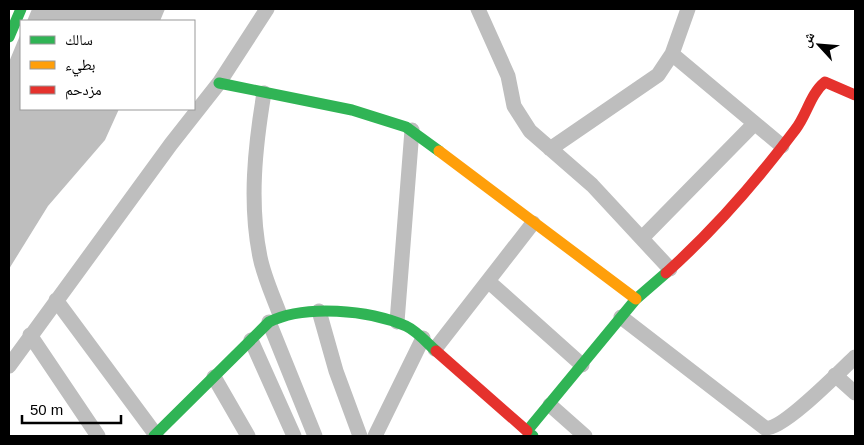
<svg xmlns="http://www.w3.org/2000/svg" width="864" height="445" font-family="Helvetica,'Noto Naskh Arabic',sans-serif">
  <rect width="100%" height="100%" fill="#fff"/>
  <path fill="#bebebe" d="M 32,9 L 165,9 L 160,21 L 27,21 Z
    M 21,33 L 21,109 L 119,109 L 105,140 L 48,206 L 9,269 L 9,62 Z"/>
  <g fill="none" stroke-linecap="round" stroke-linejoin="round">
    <path stroke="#bebebe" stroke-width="15" d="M 478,9 L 508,76 L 514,106 L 530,131 L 592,185 L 670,269
      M 672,54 L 782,146
      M 264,93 C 255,147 249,203 260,257 C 264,277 273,296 280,315
      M 550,149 L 658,75 L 672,54 L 688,9
      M 642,238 L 754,124
      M 488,281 L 582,365
      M 56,300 L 156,435
      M 319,311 L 336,371 L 360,436
      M 621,317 L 765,428 C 782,431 840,371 855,357
      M 269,322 L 315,436
      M 397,322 L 412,130
      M 30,335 L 98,436
      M 251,340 L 294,436
      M 435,349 L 533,223
      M 9,366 L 171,144 L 219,83 L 267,9
      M 835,375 L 855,393
      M 214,377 L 248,436
      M 550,405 L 585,436
      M 375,436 L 423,338"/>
    <path stroke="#30b455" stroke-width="11" d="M 9,37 L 21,9
      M 219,83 L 352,110 L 406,127 L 439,151
      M 154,436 L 269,322 C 305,304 369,310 406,326 C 417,331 427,343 436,351
      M 533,436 L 527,431 L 636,299 L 666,273"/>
    <path stroke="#ff9f0a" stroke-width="11" d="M 439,151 L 636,299"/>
    <path stroke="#e5322d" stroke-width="11" d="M 666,273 C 714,230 756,182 795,130 C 807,115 810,94 825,82 L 855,95
      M 436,351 L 527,431"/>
  </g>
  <rect width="864" height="445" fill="none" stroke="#000000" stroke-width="20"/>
  <rect x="20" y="20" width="175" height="90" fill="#ffffff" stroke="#999999"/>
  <rect x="30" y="36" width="25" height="8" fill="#30b455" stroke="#999999"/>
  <text x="65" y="45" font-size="15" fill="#000000">سالك</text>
  <rect x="30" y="61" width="25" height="8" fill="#ff9f0a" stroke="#999999"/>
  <text x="65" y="70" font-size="15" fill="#000000">بطيء</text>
  <rect x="30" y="86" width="25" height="8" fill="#e5322d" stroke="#999999"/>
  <text x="65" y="95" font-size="15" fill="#000000">مزدحم</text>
  <g transform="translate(819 45) rotate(296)" stroke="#ffffff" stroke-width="4" paint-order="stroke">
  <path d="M0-4L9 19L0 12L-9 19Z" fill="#000000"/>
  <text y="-8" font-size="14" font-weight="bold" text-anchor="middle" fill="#000000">ش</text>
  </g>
  <path d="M22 415v8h99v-8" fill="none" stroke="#000000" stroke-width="2.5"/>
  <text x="30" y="415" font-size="15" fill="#000000" stroke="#ffffff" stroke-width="4" paint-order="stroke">50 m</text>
</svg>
